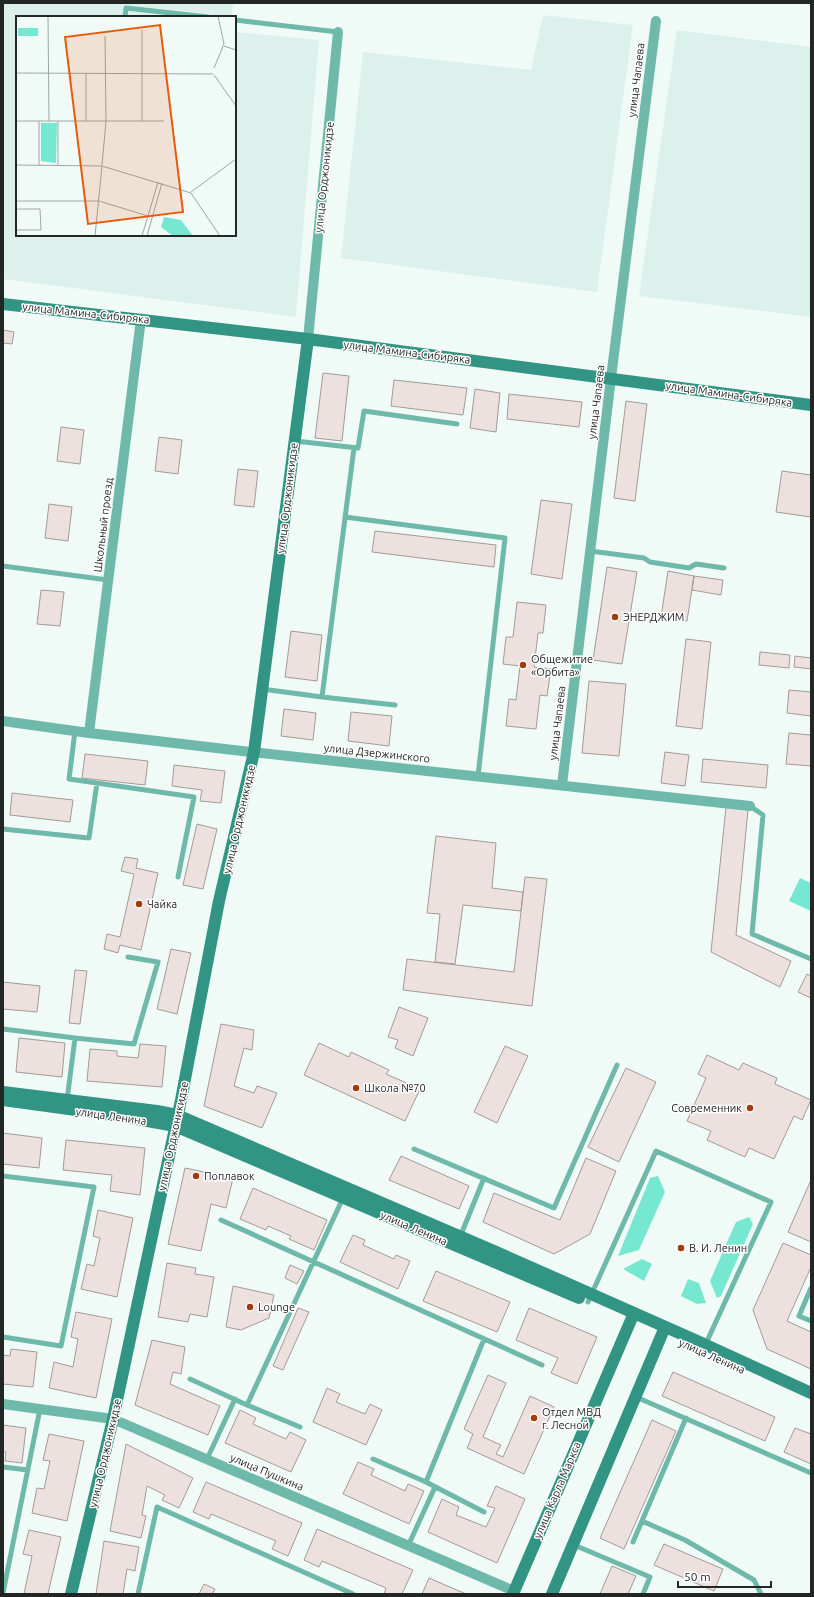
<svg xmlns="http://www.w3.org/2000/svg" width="814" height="1597" font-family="Ubuntu,sans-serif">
  <rect width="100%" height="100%" fill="#f0fbf8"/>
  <path fill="#ddf1ec" d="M 3,3 L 233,3 L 232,17 L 17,17 L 17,235 L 235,235 L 235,32 L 319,40 L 296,317 L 3,279 Z
    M 543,15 L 633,25 L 597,292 L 341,258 L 363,52 L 531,70 Z
    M 677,30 L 811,47 L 811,317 L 639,296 Z"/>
  <path fill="#76e8d1" d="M 800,878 L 811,883 L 811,911 L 789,901 Z
    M 658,1176 L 665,1192 L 639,1250 L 618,1256 L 650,1178 Z
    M 749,1217 L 753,1224 L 721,1296 L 717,1298 L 710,1281 L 736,1222 Z
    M 642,1259 L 652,1264 L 644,1281 L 623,1269 Z
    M 688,1279 L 699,1283 L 706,1303 L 697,1304 L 681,1296 Z"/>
  <path fill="#ece1de" stroke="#a49a96" d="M 3,330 L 14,332 L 12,344 L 3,343 Z
    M 323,373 L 349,376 L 342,441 L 315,438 Z
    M 394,380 L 467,388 L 463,415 L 391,406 Z
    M 475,389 L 500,393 L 496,432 L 470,428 Z
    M 509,394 L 582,402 L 579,427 L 507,419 Z
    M 626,401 L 647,404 L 635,501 L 614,498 Z
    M 61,427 L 84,430 L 80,464 L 57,461 Z
    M 159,437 L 182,440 L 178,474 L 155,471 Z
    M 238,469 L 258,471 L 254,507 L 234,505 Z
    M 782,471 L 811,475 L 811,517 L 776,512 Z
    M 541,500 L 572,504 L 562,579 L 531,574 Z
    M 49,504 L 72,507 L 68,541 L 45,538 Z
    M 375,531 L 496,545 L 494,567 L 372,552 Z
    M 607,567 L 637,572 L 622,664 L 593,660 Z
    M 668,571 L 694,576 L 687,621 L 661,617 Z
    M 694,576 L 723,580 L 721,595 L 692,590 Z
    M 41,590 L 64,592 L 60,626 L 37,624 Z
    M 517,602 L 546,605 L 543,633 L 538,633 L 534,667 L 551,669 L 547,696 L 540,695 L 536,729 L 506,726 L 509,699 L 516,700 L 520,666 L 503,664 L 506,637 L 513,637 Z
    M 291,631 L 322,635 L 317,681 L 285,677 Z
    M 686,639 L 711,642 L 702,729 L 676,726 Z
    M 760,652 L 790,655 L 789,668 L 759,665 Z
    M 795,656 L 811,658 L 811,669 L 794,667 Z
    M 589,681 L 626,684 L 619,756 L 582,753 Z
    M 789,690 L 811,692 L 811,716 L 787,713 Z
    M 284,709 L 316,713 L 313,740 L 281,736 Z
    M 351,712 L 392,716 L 389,746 L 348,741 Z
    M 789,733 L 811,735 L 811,766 L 786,764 Z
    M 665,752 L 689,755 L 685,786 L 661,783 Z
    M 85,754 L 148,761 L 145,785 L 82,778 Z
    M 703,759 L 768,765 L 766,788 L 701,782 Z
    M 174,765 L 225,771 L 221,803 L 200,801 L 202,790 L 172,786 Z
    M 12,793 L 73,800 L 70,822 L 10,815 Z
    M 726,807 L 748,810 L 736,935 L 791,961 L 780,987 L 711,952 Z
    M 197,824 L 217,829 L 203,889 L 183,885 Z
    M 436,836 L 496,843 L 492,888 L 523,892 L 521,911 L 463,905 L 455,964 L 435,962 L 440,914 L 427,913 Z
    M 125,857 L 138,859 L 136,868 L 158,873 L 141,950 L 120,945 L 118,953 L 104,949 L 107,934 L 120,937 L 134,874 L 121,871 Z
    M 525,877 L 547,879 L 532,1006 L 403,990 L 407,959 L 514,972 Z
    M 171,949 L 191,953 L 177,1014 L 157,1009 Z
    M 75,970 L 87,971 L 80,1024 L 69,1023 Z
    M 807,974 L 811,976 L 811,998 L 798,992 Z
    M 3,982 L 40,986 L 37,1012 L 3,1009 Z
    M 399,1007 L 428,1018 L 413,1056 L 395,1048 L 398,1040 L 388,1037 Z
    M 221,1024 L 254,1030 L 252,1050 L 244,1048 L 234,1086 L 254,1093 L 257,1086 L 277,1093 L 262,1128 L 204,1106 Z
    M 19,1038 L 65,1043 L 62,1077 L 16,1072 Z
    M 319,1043 L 349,1057 L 351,1052 L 389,1070 L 386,1074 L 420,1089 L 405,1121 L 304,1075 Z
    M 140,1044 L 166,1046 L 162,1087 L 87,1081 L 90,1049 L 117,1051 L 117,1056 L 138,1058 Z
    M 505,1046 L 528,1056 L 497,1123 L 474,1112 Z
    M 707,1055 L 739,1070 L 743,1063 L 777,1078 L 775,1084 L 811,1100 L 802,1120 L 794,1116 L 774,1159 L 749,1148 L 745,1157 L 707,1140 L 711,1131 L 687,1121 L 706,1078 L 698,1074 Z
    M 626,1068 L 656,1082 L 619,1162 L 588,1147 Z
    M 3,1133 L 42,1138 L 39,1168 L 3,1164 Z
    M 66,1140 L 145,1148 L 140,1195 L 110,1191 L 112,1175 L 63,1170 Z
    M 401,1156 L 469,1186 L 459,1209 L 389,1180 Z
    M 586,1158 L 616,1171 L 590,1234 L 554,1254 L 483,1222 L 494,1193 L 560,1220 Z
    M 185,1168 L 233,1178 L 226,1208 L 211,1204 L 201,1251 L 168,1244 Z
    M 811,1180 L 811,1242 L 788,1232 Z
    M 253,1188 L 327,1220 L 314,1250 L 289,1239 L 291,1236 L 268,1226 L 266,1230 L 240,1219 Z
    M 98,1210 L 133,1218 L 117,1297 L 81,1289 L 87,1264 L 94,1266 L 100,1238 L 93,1236 Z
    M 353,1235 L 365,1240 L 363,1245 L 394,1259 L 396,1255 L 410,1261 L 398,1289 L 340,1262 Z
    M 783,1243 L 811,1255 L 811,1267 L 787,1321 L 811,1332 L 811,1369 L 767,1349 L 753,1310 Z
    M 167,1263 L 196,1268 L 195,1274 L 214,1277 L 207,1317 L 190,1314 L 188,1322 L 158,1317 Z
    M 290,1265 L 304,1271 L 297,1284 L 285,1278 Z
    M 436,1271 L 510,1302 L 497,1332 L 423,1301 Z
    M 233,1286 L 274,1295 L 269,1318 L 241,1330 L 226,1327 Z
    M 298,1308 L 309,1312 L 283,1370 L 273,1366 Z
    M 529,1308 L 597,1337 L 577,1384 L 551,1373 L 558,1358 L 516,1340 Z
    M 76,1312 L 112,1319 L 96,1398 L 49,1388 L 54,1362 L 73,1367 L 78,1339 L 71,1337 Z
    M 152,1340 L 185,1347 L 181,1374 L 173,1372 L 170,1384 L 220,1406 L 208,1435 L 135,1405 Z
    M 11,1349 L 37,1352 L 33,1387 L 3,1384 L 3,1355 L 10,1356 Z
    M 673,1372 L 775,1417 L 765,1441 L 662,1396 Z
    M 488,1375 L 506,1383 L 483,1437 L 501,1445 L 496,1454 L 503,1457 L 530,1396 L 554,1407 L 524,1474 L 467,1448 L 473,1434 L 464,1429 Z
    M 327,1388 L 340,1394 L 336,1402 L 365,1414 L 370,1404 L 382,1410 L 366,1445 L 313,1422 Z
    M 240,1410 L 256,1418 L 253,1424 L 286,1439 L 290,1432 L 306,1440 L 291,1472 L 225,1443 Z
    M 652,1420 L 676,1431 L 624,1549 L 600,1538 Z
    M 3,1425 L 26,1428 L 22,1463 L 5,1461 L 6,1452 L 3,1452 Z
    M 795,1428 L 811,1434 L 811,1464 L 784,1452 Z
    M 49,1434 L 84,1441 L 67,1521 L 32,1513 L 37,1488 L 44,1489 L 50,1461 L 43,1460 Z
    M 126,1444 L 193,1478 L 179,1508 L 162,1500 L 165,1495 L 147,1486 L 142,1515 L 146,1516 L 141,1538 L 110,1531 Z
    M 358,1462 L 374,1469 L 371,1475 L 405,1491 L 408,1484 L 424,1491 L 409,1524 L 343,1494 Z
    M 206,1482 L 302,1523 L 288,1556 L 272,1549 L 276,1541 L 211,1514 L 209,1519 L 193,1512 Z
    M 496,1486 L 525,1499 L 497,1563 L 428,1532 L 442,1499 L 459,1507 L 456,1515 L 486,1527 L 495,1508 L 487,1506 Z
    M 317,1529 L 413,1570 L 402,1594 L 384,1594 L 386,1588 L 322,1561 L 319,1567 L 304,1560 Z
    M 29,1530 L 61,1537 L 48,1594 L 24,1594 L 32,1556 L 23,1554 Z
    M 104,1541 L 139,1547 L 135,1571 L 127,1569 L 123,1594 L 96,1594 Z
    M 664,1544 L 723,1569 L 714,1591 L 654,1565 Z
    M 612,1566 L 636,1576 L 628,1594 L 600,1594 Z
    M 429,1578 L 466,1594 L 422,1594 Z
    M 204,1584 L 215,1589 L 212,1594 L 199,1594 Z"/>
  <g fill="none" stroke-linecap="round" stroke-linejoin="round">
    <path stroke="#6fb9aa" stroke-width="5" d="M 125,17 L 126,8 L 208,17
      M 235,20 L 338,32
      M 295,441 L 358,448 L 364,411 L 457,424
      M 354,448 L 322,697 L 395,705
      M 345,517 L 505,538 L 478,776
      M 590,551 L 644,558 L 650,562 L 689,568 L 696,564 L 724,568
      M 3,566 L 108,580
      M 262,689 L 322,697
      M 75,731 L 69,779 L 194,797 L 178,877
      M 750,806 L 763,815 L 752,934 L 811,959
      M 3,829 L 89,838 L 97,783
      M 3,1029 L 75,1038
      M 67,1100 L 75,1038 L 134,1044 L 158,962 L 128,957
      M 414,1149 L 554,1208 L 617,1065
      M 3,1176 L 94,1187 L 61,1346 L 3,1337
      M 221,1220 L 542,1365
      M 460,1237 L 484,1178
      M 811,1288 L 799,1316 L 811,1321
      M 588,1302 L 656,1151 L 771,1202 L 702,1352
      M 190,1379 L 247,1405
      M 636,1397 L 811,1473
      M 300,1427 L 247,1405 L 343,1198
      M 207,1459 L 235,1399
      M 373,1459 L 426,1482 L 484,1339
      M 3,1467 L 28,1470
      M 426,1482 L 484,1512
      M 642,1521 L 685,1540 L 754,1580 L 761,1594
      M 633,1542 L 686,1418
      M 574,1545 L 650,1577 L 643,1594
      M 408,1546 L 435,1487
      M 3,1593 L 40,1409
      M 138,1594 L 157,1507 L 353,1594"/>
    <path stroke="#6fb9aa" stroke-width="10" d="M 308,339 L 338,32
      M 3,721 L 89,733 L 242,751 L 750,806
      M 89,733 L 141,319
      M 562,785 L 611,378 L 656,21
      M 3,1404 L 113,1419 L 514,1591"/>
    <path stroke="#329584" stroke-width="12" d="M 3,304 L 308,339 L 811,405
      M 3,1092 L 157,1111 L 177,1115 L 494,1251 L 695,1340 L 811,1393
      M 3,1100 L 120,1116 L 175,1126 L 579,1298
      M 71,1594 L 113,1419 L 181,1100 L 219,901 L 254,752 L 308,339
      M 513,1594 L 634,1313
      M 552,1594 L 665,1327"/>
  </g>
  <g fill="#a13b10" stroke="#fff" stroke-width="1.5">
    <circle cx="615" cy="617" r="4"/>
    <circle cx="523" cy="665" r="4"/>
    <circle cx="139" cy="904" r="4"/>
    <circle cx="356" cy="1088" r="4"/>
    <circle cx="750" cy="1108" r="4"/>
    <circle cx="196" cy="1176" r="4"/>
    <circle cx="681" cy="1248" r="4"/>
    <circle cx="250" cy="1307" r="4"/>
    <circle cx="534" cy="1418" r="4"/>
  </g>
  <g text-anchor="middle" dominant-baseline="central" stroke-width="3" stroke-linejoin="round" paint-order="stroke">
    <g font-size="11" fill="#222625" stroke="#fff">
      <text transform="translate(636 80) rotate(-83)">улица Чапаева</text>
      <text transform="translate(324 177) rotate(-84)">улица Орджоникидзе</text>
      <text transform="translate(86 313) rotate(6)">улица Мамина-Сибиряка</text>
      <text transform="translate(407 352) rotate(7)">улица Мамина-Сибиряка</text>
      <text transform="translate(729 394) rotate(8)">улица Мамина-Сибиряка</text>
      <text transform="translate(596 402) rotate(-83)">улица Чапаева</text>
      <text transform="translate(287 498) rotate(-83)">улица Орджоникидзе</text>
      <text transform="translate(103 525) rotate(-83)">Школьный проезд</text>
      <text transform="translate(557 723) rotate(-83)">улица Чапаева</text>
      <text transform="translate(377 753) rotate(6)">улица Дзержинского</text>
      <text transform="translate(239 819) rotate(-77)">улица Орджоникидзе</text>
      <text transform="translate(111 1116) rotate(8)">улица Ленина</text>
      <text transform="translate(173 1136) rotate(-78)">улица Орджоникидзе</text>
      <text transform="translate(414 1228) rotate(23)">улица Ленина</text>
      <text transform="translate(712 1356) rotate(24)">улица Ленина</text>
      <text transform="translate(105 1453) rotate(-77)">улица Орджоникидзе</text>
      <text transform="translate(267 1472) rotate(23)">улица Пушкина</text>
      <text transform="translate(557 1490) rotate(-67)">улица Карла Маркса</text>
    </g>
    <g font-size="11" fill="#222625" stroke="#fff" text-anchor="start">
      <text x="623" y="617">ЭНЕРДЖИМ</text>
      <text x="531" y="659">Общежитие<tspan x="531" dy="13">«Орбита»</tspan></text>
      <text x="147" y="904">Чайка</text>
      <text x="364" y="1088">Школа №70</text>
      <text x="742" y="1108" text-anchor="end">Современник</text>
      <text x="204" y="1176">Поплавок</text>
      <text x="689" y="1248">В. И. Ленин</text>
      <text x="258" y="1307">Lounge</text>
      <text x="542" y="1412">Отдел МВД<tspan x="542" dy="13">г. Лесной</tspan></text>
    </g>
  </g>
  <g transform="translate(16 16)">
    <rect width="220" height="220" fill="#f0fbf8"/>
    <path d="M 2,12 L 22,12 L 22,20 L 2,20 ZM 25,107 L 41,107 L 40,147 L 25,145 ZM 148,201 L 165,204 L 177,220 L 157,220 L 145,211 Z" fill="#76e8d1"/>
    <path fill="none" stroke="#9ea6a4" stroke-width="1" d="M 32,0 L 33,105M 126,14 L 126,105M 208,30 L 220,34M 198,52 L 208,28 L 202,0M 0,57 L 197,58M 198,59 L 220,90M 0,105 L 148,105M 23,105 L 23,149M 42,105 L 42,149M 70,105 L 70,58M 0,149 L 86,150 L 175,177 L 204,220M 86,149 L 90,105 L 89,20M 175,176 L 220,143M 0,185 L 83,185 L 132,200M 0,193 L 24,193 L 25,214 L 0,214M 79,220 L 86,150M 126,220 L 142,166M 131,220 L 146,167"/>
    <path fill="#e8590c" fill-opacity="0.15" stroke="#e8590c" stroke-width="2" d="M 144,9 L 167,196 L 72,208 L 49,21 Z"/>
    <rect width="220" height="220" fill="none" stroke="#222625" stroke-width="2"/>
  </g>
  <rect width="814" height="1597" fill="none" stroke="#222625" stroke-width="8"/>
  <path d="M678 1581v6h93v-6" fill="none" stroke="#222625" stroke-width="2"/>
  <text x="684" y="1581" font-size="12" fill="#222625" stroke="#ffffff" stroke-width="3" paint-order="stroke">50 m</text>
</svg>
